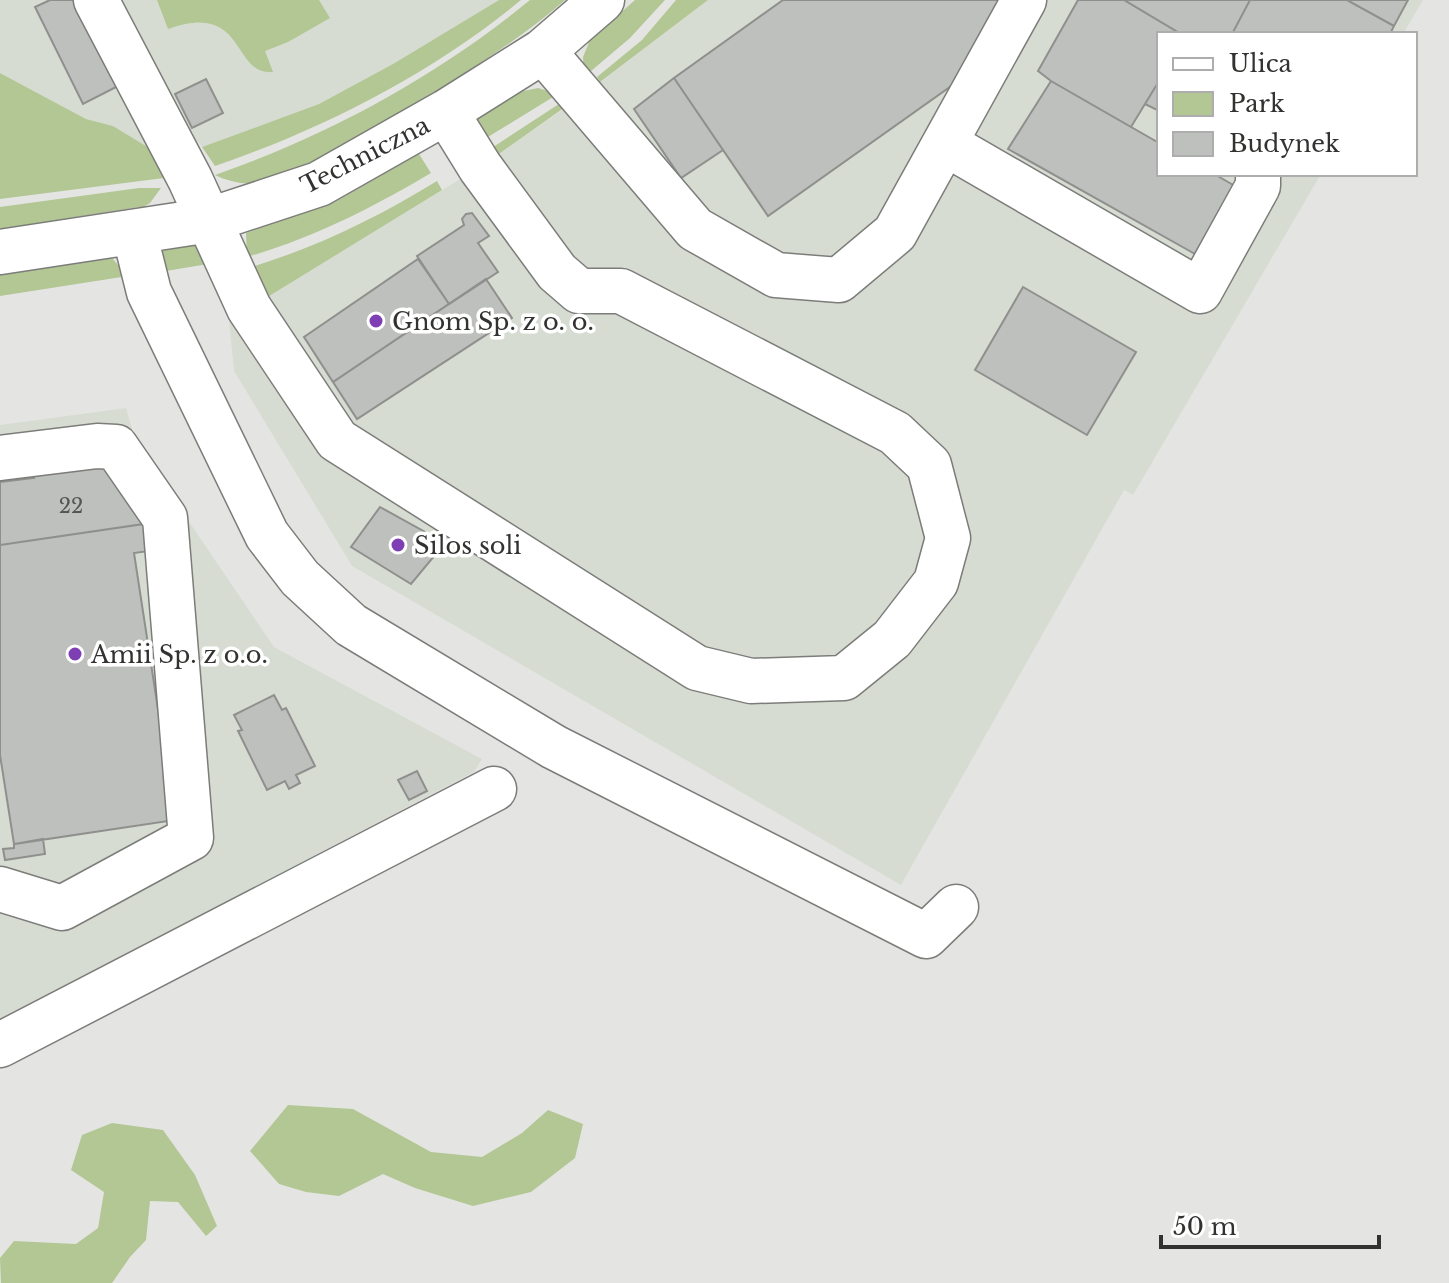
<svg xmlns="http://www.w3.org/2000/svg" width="1449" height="1283" font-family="'Libre Baskerville',serif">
  <rect width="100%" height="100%" fill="#e4e5e2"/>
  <path fill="#d7dcd2" d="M 0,0 L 499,0 L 393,64 L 319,104 L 202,147 L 198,142 L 164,157 L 113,126 L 86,119 L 0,73 Z
    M 708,0 L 1423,0 L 1403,34 L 1159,34 L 1159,174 L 1321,174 L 1133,495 L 1124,490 L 901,885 L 352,566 L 234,371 L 229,320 L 480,167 L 581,97 Z
    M 126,408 L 137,445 L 274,647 L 482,759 L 474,772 L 0,1020 L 0,425 Z"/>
  <path fill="#b2c794" d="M 157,0 L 319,0 L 330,18 L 288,42 L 265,51 L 273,72 C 231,76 247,0 168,29 Z
    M 499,0 L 521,0 C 431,74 325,128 215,166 L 202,147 L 319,104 L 393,64 Z
    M 530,0 L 565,0 C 511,47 449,83 388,120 C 356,140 293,180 257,183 C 243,185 227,181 215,175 C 329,135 436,77 530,0 Z
    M 635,0 L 665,0 L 630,38 L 584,77 L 583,57 L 590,40 Z
    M 676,0 L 708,0 L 600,82 L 597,77 L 642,40 Z
    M 0,73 L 86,119 L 113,126 L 164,157 L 164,178 L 0,199 Z
    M 538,88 L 558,94 L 478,143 L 471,122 L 514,93 Z
    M 565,100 L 568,105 L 489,161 L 484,153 Z
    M 419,154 L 431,173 C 372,208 313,238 247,257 L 246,233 L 335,202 Z
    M 437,181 L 442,190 L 261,301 L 248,268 C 315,248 377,218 437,181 Z
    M 139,188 L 161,188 L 150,203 L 140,209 L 139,207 L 0,229 L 0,207 Z
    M 198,244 L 214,263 L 160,272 L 161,251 Z
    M 112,258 L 128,276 L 0,296 L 0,275 Z
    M 288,1105 L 353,1109 L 431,1152 L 482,1157 L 522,1133 L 548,1110 L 583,1124 L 575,1158 L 531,1192 L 473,1206 L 415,1188 L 383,1174 L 339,1196 L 306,1192 L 279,1184 L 250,1151 Z
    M 112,1123 L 163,1130 L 195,1175 L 217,1226 L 206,1236 L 178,1202 L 150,1201 L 146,1240 L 130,1257 L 112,1283 L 1,1283 L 0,1258 L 14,1241 L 76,1244 L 98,1228 L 104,1192 L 71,1170 L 82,1135 Z"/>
  <path fill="#bec0bd" stroke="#8f908d" stroke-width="2" d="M 50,0 L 80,0 L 122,84 L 83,104 L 35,7 Z
    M 783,0 L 1004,0 L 954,84 L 768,216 L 674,78 Z
    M 1078,0 L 1124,0 L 1181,34 L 1159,34 L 1159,81 L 1131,127 L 1051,81 L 1038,71 Z
    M 1124,0 L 1250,0 L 1232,34 L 1181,34 Z
    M 1250,0 L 1347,0 L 1394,26 L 1390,34 L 1232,34 Z
    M 1347,0 L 1408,0 L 1394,26 Z
    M 674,78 L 723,150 L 681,178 L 634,109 Z
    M 206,79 L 223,113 L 192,128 L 175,94 Z
    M 1051,81 L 1159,143 L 1159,174 L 1214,174 L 1235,186 L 1195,254 L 1008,149 Z
    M 1159,81 L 1159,111 L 1145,104 Z
    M 472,213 L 489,236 L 478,243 L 498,272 L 449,304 L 417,256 L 464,225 L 462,219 L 466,214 Z
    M 418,259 L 449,304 L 333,382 L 304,337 Z
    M 486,279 L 512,318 L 357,419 L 333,382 Z
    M 1023,287 L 1136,352 L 1087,435 L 975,370 Z
    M 73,463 L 75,471 L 110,465 L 144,524 L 0,545 L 0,482 L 34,478 L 32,469 Z
    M 380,507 L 445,543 L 411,584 L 351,547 Z
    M 144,524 L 149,551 L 134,553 L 175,820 L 14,844 L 0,755 L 0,545 Z
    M 274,695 L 282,710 L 286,708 L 315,766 L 296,775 L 300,783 L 289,789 L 285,781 L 267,790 L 238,731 L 242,730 L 234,715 Z
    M 417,771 L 427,791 L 409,800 L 398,780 Z
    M 43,839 L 45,854 L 5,860 L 3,849 L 14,848 L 14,844 Z"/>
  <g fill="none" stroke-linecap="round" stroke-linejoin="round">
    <defs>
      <path id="minor" d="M 96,0 L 190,179 L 249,308 L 337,440 L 697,668 L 751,681 L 844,678 L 892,639 L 936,582 L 948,538 L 929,465 L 895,433 L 621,291 L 579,291 L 557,272 L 480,167 L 446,112
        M 543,51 L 695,229 L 776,275 L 839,280 L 895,233 L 1024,0
        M 946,144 L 1200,291 L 1258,186 L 1258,174
        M 134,232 L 149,292 L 267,535 L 300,578 L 351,625 L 554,747 L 926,936 L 956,907
        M 0,252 L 210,220 L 319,184 L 446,112 L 543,51 L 602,0
        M 0,458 L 97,446 L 116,447 L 165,518 L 191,838 L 62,908 L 0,889
        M 0,1045 L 494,789"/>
    </defs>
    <use href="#minor" stroke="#7c7d7a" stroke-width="47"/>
    <use href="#minor" stroke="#fff" stroke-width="44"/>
  </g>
  <g fill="#7f3fb4" stroke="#fff" stroke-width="3">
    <circle cx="376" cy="321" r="8"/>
    <circle cx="398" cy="545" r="8"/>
    <circle cx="75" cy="654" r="8"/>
  </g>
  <g text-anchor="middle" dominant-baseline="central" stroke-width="7" stroke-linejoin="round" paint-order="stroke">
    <g font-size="20" fill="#555654">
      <text x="71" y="506">22</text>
    </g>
    <g font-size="24" fill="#323231" stroke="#fff">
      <text transform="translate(365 155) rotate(-27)">Techniczna</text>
    </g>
    <g font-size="24" fill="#323231" stroke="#fff" text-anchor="start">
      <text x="392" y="321">Gnom Sp. z o. o.</text>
      <text x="414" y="545">Silos soli</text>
      <text x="91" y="654">Amii Sp. z o.o.</text>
    </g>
  </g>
  <rect x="1157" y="32" width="260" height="144" fill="#ffffff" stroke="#adadad" stroke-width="2"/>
  <rect x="1173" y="58" width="40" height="12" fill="#ffffff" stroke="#adadad" stroke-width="2"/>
  <text x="1229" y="72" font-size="24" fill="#323231">Ulica</text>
  <rect x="1173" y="92" width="40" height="24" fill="#b2c794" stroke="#adadad" stroke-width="2"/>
  <text x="1229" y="112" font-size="24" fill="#323231">Park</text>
  <rect x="1173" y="132" width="40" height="24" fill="#bec0bd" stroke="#adadad" stroke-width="2"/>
  <text x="1229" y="152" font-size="24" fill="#323231">Budynek</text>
  <path d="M1161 1235v12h218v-12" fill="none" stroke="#323231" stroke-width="4"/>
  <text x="1173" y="1235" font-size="24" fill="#323231" stroke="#ffffff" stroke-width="6" paint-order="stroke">50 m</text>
</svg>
